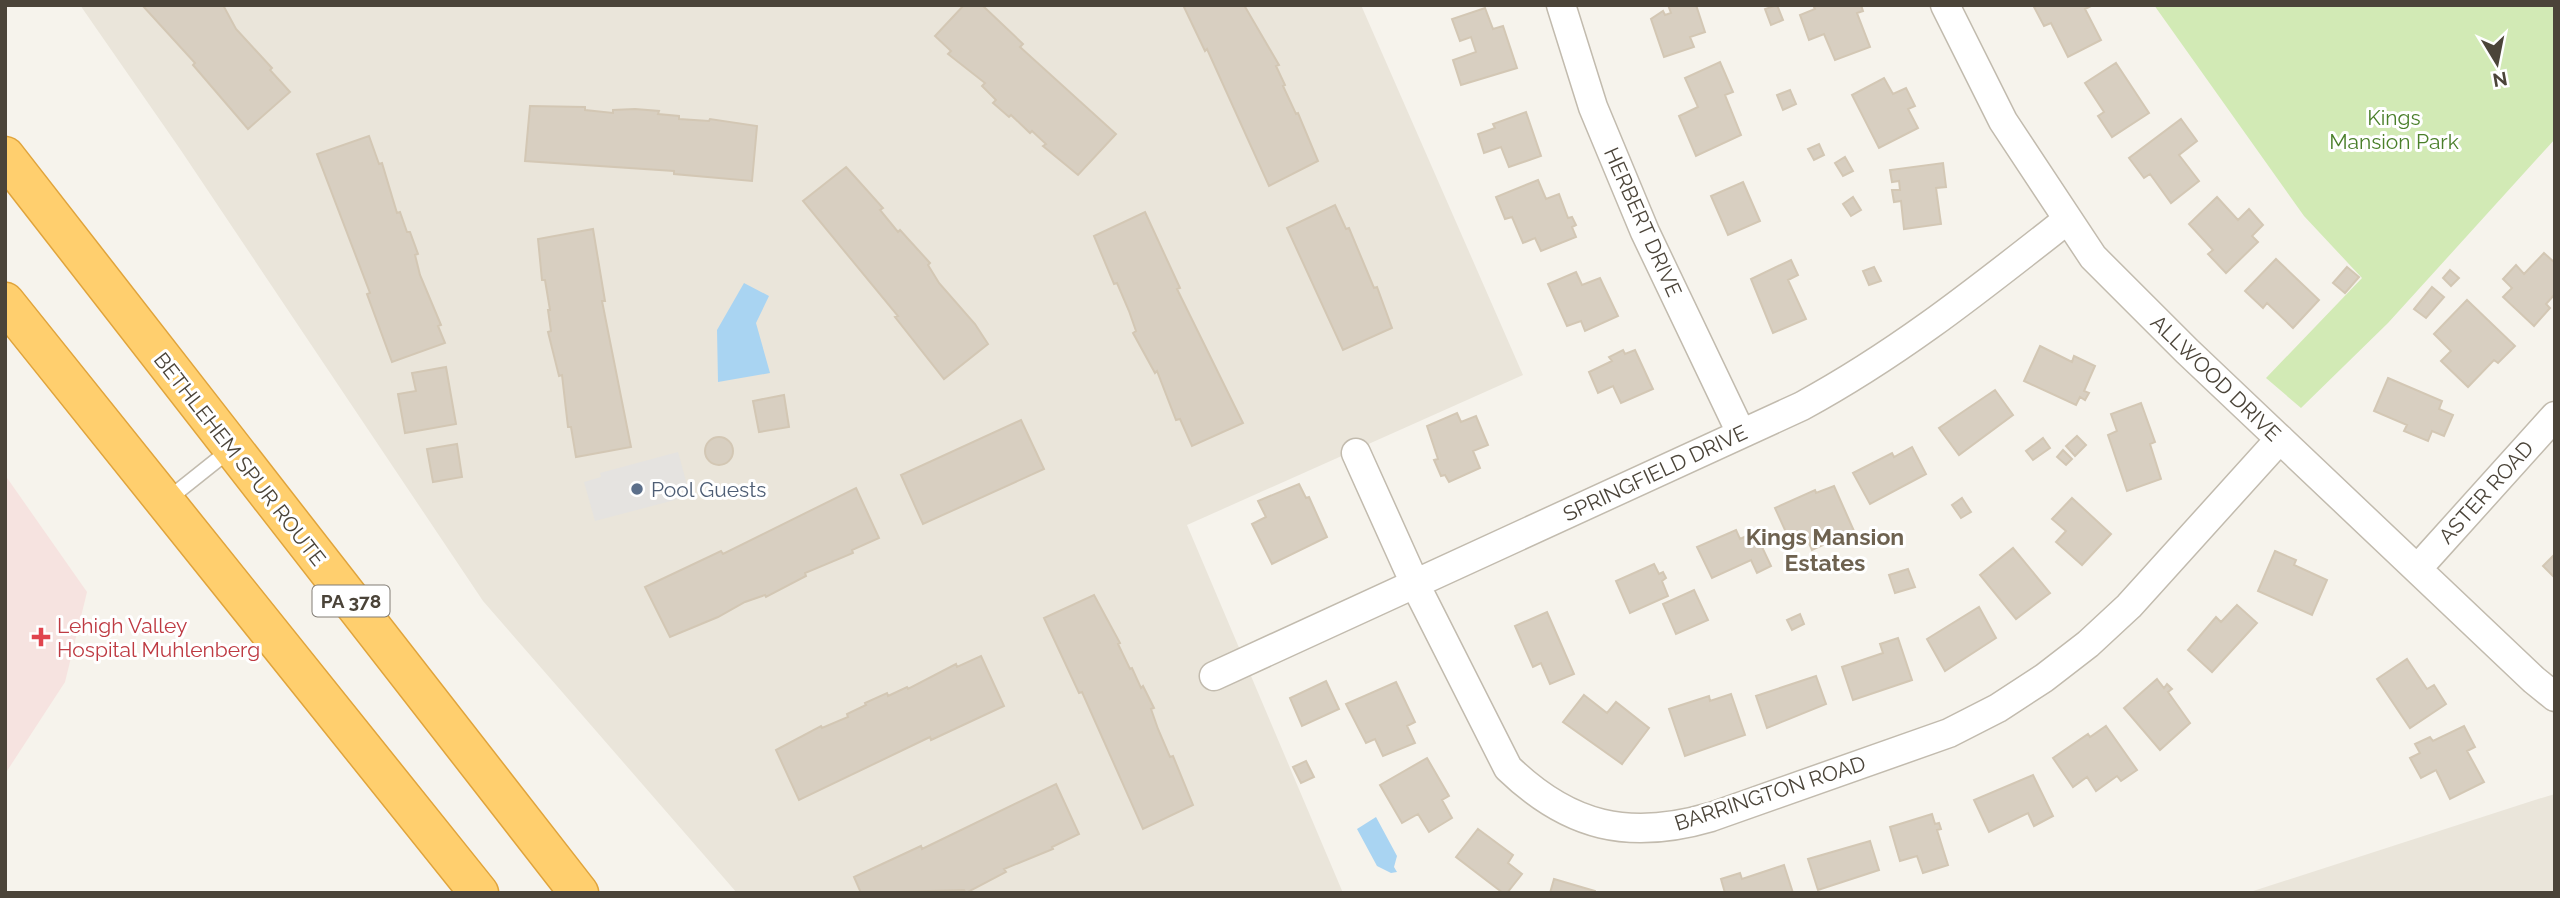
<svg xmlns="http://www.w3.org/2000/svg" width="2560" height="898" font-family="Raleway,sans-serif">
  <rect width="100%" height="100%" fill="#f6f3ec"/>
  <path fill="#eae5da" d="M 80,5 L 1361,5 L 1523,375 L 1187,525 L 1343,893 L 737,893 L 483,601 L 180,149 Z
    M 2555,794 L 2555,893 L 2247,893 L 2538,799 Z"/>
  <path fill="#f6e3e0" d="M 5,475 L 87,592 L 65,682 L 5,774 Z"/>
  <path fill="#d2eab5" d="M 2154,5 L 2555,5 L 2555,139 L 2388,323 L 2301,408 L 2266,378 L 2362,278 L 2304,216 Z"/>
  <path fill="#e5e3e0" d="M 678,452 L 690,496 L 595,521 L 584,482 L 601,477 L 600,473 Z"/>
  <path fill="#a9d4f2" d="M 744,283 L 769,296 L 756,323 L 770,373 L 718,382 L 717,330 Z
    M 1376,817 L 1397,856 L 1394,867 L 1397,872 L 1391,873 L 1377,866 L 1357,829 Z"/>
  <path fill="#d8cfc1" stroke="#d3c7b4" stroke-width="2" d="M 142,5 L 223,5 L 236,29 L 272,68 L 270,70 L 290,92 L 248,129 L 193,65 L 195,63 Z
    M 964,5 L 982,5 L 1023,44 L 1020,47 L 1116,134 L 1078,175 L 1043,146 L 1046,144 L 1032,131 L 1030,133 L 1011,115 L 1009,117 L 993,103 L 996,100 L 982,86 L 985,83 L 948,54 L 951,51 L 935,36 Z
    M 1183,5 L 1244,5 L 1279,65 L 1276,66 L 1285,85 L 1283,86 L 1296,114 L 1298,113 L 1318,161 L 1269,186 L 1207,49 L 1205,51 Z
    M 1668,5 L 1696,5 L 1705,32 L 1690,37 L 1694,47 L 1664,57 L 1651,19 L 1663,11 L 1665,15 L 1671,13 Z
    M 1777,5 L 1783,20 L 1771,25 L 1765,9 Z
    M 1813,5 L 1861,5 L 1863,11 L 1857,13 L 1870,47 L 1835,60 L 1824,34 L 1809,40 L 1800,15 L 1815,9 Z
    M 2038,5 L 2093,5 L 2085,9 L 2101,40 L 2068,57 L 2051,23 L 2044,26 L 2034,7 Z
    M 1485,8 L 1493,29 L 1503,26 L 1517,68 L 1461,85 L 1453,60 L 1476,52 L 1471,37 L 1460,41 L 1452,19 Z
    M 1720,62 L 1733,92 L 1725,95 L 1741,135 L 1696,156 L 1679,116 L 1698,107 L 1685,78 Z
    M 2116,63 L 2149,113 L 2112,137 L 2098,116 L 2104,112 L 2085,83 Z
    M 1884,78 L 1893,94 L 1906,88 L 1915,106 L 1908,109 L 1918,128 L 1879,148 L 1852,95 Z
    M 1790,90 L 1796,104 L 1783,110 L 1777,95 Z
    M 530,106 L 585,107 L 585,110 L 613,113 L 613,110 L 635,109 L 659,111 L 658,114 L 679,116 L 679,119 L 709,121 L 710,119 L 757,126 L 752,181 L 674,174 L 674,171 L 525,161 Z
    M 1526,112 L 1541,156 L 1509,167 L 1501,147 L 1484,153 L 1478,134 L 1495,128 L 1493,124 Z
    M 2181,119 L 2197,141 L 2179,155 L 2199,181 L 2171,203 L 2150,174 L 2144,178 L 2129,158 Z
    M 369,136 L 379,164 L 382,163 L 397,213 L 400,212 L 407,232 L 410,232 L 418,254 L 415,255 L 420,275 L 441,325 L 438,326 L 445,343 L 392,362 L 367,294 L 370,293 L 317,154 Z
    M 1819,144 L 1824,155 L 1814,160 L 1808,149 Z
    M 1845,157 L 1853,171 L 1843,176 L 1835,163 Z
    M 1943,163 L 1946,187 L 1936,188 L 1941,224 L 1904,229 L 1901,201 L 1894,202 L 1892,190 L 1900,190 L 1899,181 L 1892,182 L 1890,170 Z
    M 846,167 L 883,208 L 880,210 L 898,232 L 900,230 L 930,263 L 928,265 L 939,283 L 975,324 L 988,344 L 944,379 L 895,317 L 898,316 L 803,201 Z
    M 1538,180 L 1546,199 L 1559,194 L 1568,218 L 1572,217 L 1576,225 L 1572,227 L 1576,237 L 1541,251 L 1535,238 L 1523,243 L 1512,217 L 1505,219 L 1496,197 Z
    M 1743,182 L 1760,221 L 1728,235 L 1711,196 Z
    M 1853,197 L 1861,210 L 1851,216 L 1843,204 Z
    M 2217,197 L 2238,220 L 2249,209 L 2263,225 L 2252,236 L 2258,242 L 2226,273 L 2208,254 L 2213,250 L 2189,224 Z
    M 1335,205 L 1346,229 L 1349,228 L 1374,288 L 1377,287 L 1392,328 L 1343,350 L 1287,228 Z
    M 1145,212 L 1180,288 L 1177,289 L 1243,423 L 1192,446 L 1180,419 L 1176,420 L 1157,371 L 1155,373 L 1133,333 L 1136,331 L 1129,311 L 1117,283 L 1114,284 L 1094,236 Z
    M 593,229 L 605,301 L 602,301 L 631,447 L 576,457 L 571,427 L 568,427 L 562,375 L 559,376 L 548,332 L 551,331 L 548,310 L 550,310 L 545,280 L 542,280 L 538,239 Z
    M 2544,253 L 2555,263 L 2555,294 L 2546,304 L 2550,308 L 2534,326 L 2503,297 L 2512,288 L 2503,279 L 2516,265 L 2524,274 Z
    M 2276,259 L 2319,300 L 2293,328 L 2267,303 L 2263,308 L 2245,291 Z
    M 1791,260 L 1798,275 L 1788,280 L 1806,319 L 1773,333 L 1751,279 Z
    M 1874,267 L 1881,281 L 1869,285 L 1863,271 Z
    M 2347,267 L 2359,277 L 2345,293 L 2333,283 Z
    M 2450,270 L 2459,278 L 2451,286 L 2443,278 Z
    M 1576,272 L 1582,285 L 1600,278 L 1618,316 L 1585,331 L 1581,321 L 1567,326 L 1548,284 Z
    M 2432,287 L 2444,297 L 2426,318 L 2414,309 Z
    M 2467,300 L 2515,346 L 2498,363 L 2494,360 L 2468,387 L 2441,361 L 2451,351 L 2434,334 Z
    M 2040,346 L 2072,362 L 2074,356 L 2095,366 L 2084,391 L 2089,393 L 2085,400 L 2080,397 L 2076,405 L 2024,381 Z
    M 1623,350 L 1625,354 L 1635,350 L 1653,389 L 1621,403 L 1613,386 L 1598,393 L 1589,372 L 1612,361 L 1609,357 Z
    M 446,367 L 456,424 L 405,433 L 398,394 L 416,391 L 412,373 Z
    M 2388,378 L 2442,401 L 2439,409 L 2453,415 L 2444,436 L 2432,431 L 2428,441 L 2404,431 L 2407,425 L 2374,411 Z
    M 1995,390 L 2013,415 L 1959,455 L 1939,428 Z
    M 784,395 L 789,427 L 759,432 L 753,401 Z
    M 2141,403 L 2155,442 L 2150,444 L 2161,479 L 2127,491 L 2108,435 L 2117,431 L 2111,414 Z
    M 1457,413 L 1461,422 L 1476,416 L 1488,445 L 1473,451 L 1480,468 L 1449,482 L 1445,475 L 1441,476 L 1434,460 L 1438,459 L 1427,426 Z
    M 1021,420 L 1044,469 L 923,524 L 901,475 Z
    M 2077,436 L 2086,445 L 2075,456 L 2066,446 Z
    M705 451a14 14 0 1 1 28 0a14 14 0 1 1-28 0Z
    M 2043,438 L 2050,448 L 2033,460 L 2026,451 Z
    M 457,444 L 462,477 L 433,482 L 427,449 Z
    M 1912,447 L 1926,474 L 1870,504 L 1853,473 L 1892,453 L 1894,457 Z
    M 2063,450 L 2072,459 L 2066,465 L 2057,457 Z
    M 1299,484 L 1306,498 L 1309,497 L 1327,537 L 1272,564 L 1252,524 L 1266,517 L 1258,501 Z
    M 1834,486 L 1854,531 L 1812,550 L 1804,532 L 1789,539 L 1775,508 L 1815,490 L 1816,493 Z
    M 856,488 L 879,538 L 852,550 L 853,553 L 805,573 L 806,576 L 766,597 L 765,595 L 745,602 L 718,617 L 670,637 L 645,587 L 721,551 L 723,554 Z
    M 1962,498 L 1971,512 L 1961,518 L 1952,505 Z
    M 2072,498 L 2111,534 L 2082,565 L 2056,542 L 2066,531 L 2052,519 Z
    M 1736,530 L 1740,539 L 1755,532 L 1771,566 L 1757,573 L 1751,560 L 1712,578 L 1697,547 Z
    M 2013,548 L 2050,593 L 2016,619 L 1980,575 Z
    M 2275,551 L 2296,560 L 2294,565 L 2327,580 L 2312,615 L 2258,591 Z
    M 2555,554 L 2555,578 L 2543,566 Z
    M 1654,564 L 1659,574 L 1663,572 L 1666,578 L 1662,581 L 1668,596 L 1630,613 L 1616,581 Z
    M 1908,569 L 1915,587 L 1895,593 L 1889,575 Z
    M 1694,590 L 1708,620 L 1676,634 L 1663,604 Z
    M 1094,595 L 1120,643 L 1118,644 L 1130,669 L 1132,668 L 1141,688 L 1143,686 L 1154,708 L 1151,709 L 1158,729 L 1170,757 L 1173,756 L 1193,805 L 1143,829 L 1082,692 L 1079,693 L 1044,618 Z
    M 2237,605 L 2257,623 L 2212,672 L 2188,650 L 2216,617 L 2221,622 Z
    M 1979,607 L 1996,638 L 1945,671 L 1927,639 Z
    M 1547,612 L 1574,674 L 1550,684 L 1541,663 L 1533,667 L 1515,626 Z
    M 1800,614 L 1804,624 L 1792,630 L 1787,620 Z
    M 1898,638 L 1912,680 L 1853,700 L 1842,667 L 1883,653 L 1880,644 Z
    M 981,656 L 1004,706 L 931,740 L 930,737 L 799,800 L 776,750 L 821,726 L 822,728 L 848,717 L 847,714 L 866,705 L 865,703 L 887,693 L 888,696 L 907,687 L 908,689 L 956,664 L 957,667 Z
    M 2407,659 L 2427,689 L 2434,685 L 2446,704 L 2410,728 L 2377,679 Z
    M 1816,676 L 1826,704 L 1767,728 L 1756,696 Z
    M 2157,679 L 2164,688 L 2167,684 L 2172,689 L 2168,692 L 2190,723 L 2160,750 L 2124,708 Z
    M 1326,681 L 1339,709 L 1302,726 L 1290,698 Z
    M 1396,682 L 1415,722 L 1407,726 L 1415,743 L 1383,756 L 1375,739 L 1366,743 L 1346,704 Z
    M 1731,694 L 1745,735 L 1685,756 L 1669,709 L 1709,696 L 1710,701 Z
    M 1584,695 L 1607,713 L 1616,702 L 1649,728 L 1622,764 L 1563,722 Z
    M 2106,726 L 2137,770 L 2121,781 L 2117,776 L 2096,791 L 2087,777 L 2073,787 L 2053,758 L 2088,734 L 2090,737 Z
    M 2464,726 L 2475,747 L 2467,751 L 2484,782 L 2450,799 L 2436,770 L 2421,778 L 2410,758 L 2420,753 L 2415,744 L 2430,737 L 2433,741 Z
    M 1427,758 L 1449,796 L 1442,800 L 1452,818 L 1429,832 L 1418,814 L 1402,823 L 1380,785 Z
    M 1306,761 L 1314,777 L 1301,783 L 1293,767 Z
    M 2033,775 L 2053,816 L 2034,826 L 2028,813 L 1989,832 L 1974,800 Z
    M 1056,784 L 1079,834 L 1052,847 L 1053,849 L 1004,869 L 1006,872 L 966,893 L 964,890 L 861,893 L 854,877 L 921,846 L 922,849 Z
    M 1932,814 L 1935,824 L 1939,823 L 1941,829 L 1937,830 L 1948,865 L 1923,873 L 1917,856 L 1900,861 L 1890,827 Z
    M 1478,829 L 1513,855 L 1508,863 L 1522,874 L 1507,893 L 1503,893 L 1456,857 Z
    M 1870,841 L 1879,870 L 1818,890 L 1808,859 Z
    M 1784,865 L 1793,893 L 1725,893 L 1721,879 L 1740,873 L 1742,879 Z
    M 1554,879 L 1595,891 L 1595,893 L 1550,893 Z"/>
  <g fill="none" stroke-linecap="round" stroke-linejoin="round">
    <defs>
      <path id="service" d="M 167,500 L 231,449"/>
      <path id="minor" d="M 1561,5 L 1593,107 L 1645,232 L 1741,433
        M 1945,5 L 2003,121 L 2093,257 L 2187,351 L 2534,680 L 2555,697
        M 1356,453 L 1415,584 L 1508,768 C 1569,827 1629,841 1711,817 L 1949,733 L 1998,708 L 2044,678 L 2088,644 L 2129,606 L 2280,439
        M 2418,568 L 2555,416
        M 1214,676 L 1802,406 C 1901,352 1979,289 2067,220"/>
      <path id="motorway" d="M 5,156 L 579,893
        M 5,302 L 479,893"/>
    </defs>
    <use href="#service" stroke="#c2bbae" stroke-width="17"/>
    <use href="#minor" stroke="#c2bbae" stroke-width="31"/>
    <use href="#motorway" stroke="#e0a43c" stroke-width="41"/>
    <use href="#service" stroke="#fff" stroke-width="14"/>
    <use href="#minor" stroke="#fff" stroke-width="28"/>
    <use href="#motorway" stroke="#ffcf6e" stroke-width="38"/>
  </g>
  <circle fill="#5c6f8a" stroke="#fff" stroke-width="2.5" cx="637" cy="489" r="7"/>
  <path fill="#e0444e" stroke="#fff" stroke-width="2.5" d="M37.5 626.5h7v7h7v7h-7v7h-7v-7h-7v-7h7z"/>
  <g text-anchor="middle" dominant-baseline="central" stroke-width="6" stroke-linejoin="round" paint-order="stroke">
    <rect fill="#fff" stroke="#817c74" stroke-width="2" x="312.5" y="585.5" width="77" height="31" rx="5"/>
    <g font-size="19" font-weight="bold" fill="#4b4439">
      <text x="351" y="601">PA 378</text>
    </g>
    <g font-size="21" fill="#4a7f2a" stroke="#fff">
      <text x="2394" y="117">Kings<tspan x="2394" dy="24">Mansion Park</tspan></text>
    </g>
    <g font-size="21" fill="#4b4439" stroke="#fff">
      <text transform="translate(1643 222) rotate(66)">HERBERT DRIVE</text>
      <text transform="translate(2216 378) rotate(44)">ALLWOOD DRIVE</text>
      <text transform="translate(240 459) rotate(52)">BETHLEHEM SPUR ROUTE</text>
      <text transform="translate(1655 473) rotate(-25)">SPRINGFIELD DRIVE</text>
      <text transform="translate(2486 492) rotate(-48)">ASTER ROAD</text>
      <text transform="translate(1770 793) rotate(-18)">BARRINGTON ROAD</text>
    </g>
    <g font-size="21" fill="#4e5e75" stroke="#fff" text-anchor="start">
      <text x="651" y="489">Pool Guests</text>
    </g>
    <g font-size="21" fill="#be3a42" stroke="#fff" text-anchor="start">
      <text x="57" y="625">Lehigh Valley<tspan x="57" dy="24">Hospital Muhlenberg</tspan></text>
    </g>
    <g font-size="23" font-weight="bold" fill="#6e6250" stroke="#fff">
      <text x="1825" y="536">Kings Mansion<tspan x="1825" dy="26">Estates</tspan></text>
    </g>
  </g>
  <rect width="2560" height="898" fill="none" stroke="#4b4439" stroke-width="14"/>
  <g transform="translate(2497 63) rotate(170)" stroke="#ffffff" stroke-width="5" paint-order="stroke">
  <path d="M0-5L12 26L0 18L-12 26Z" fill="#4b4439"/>
  <text y="-10" font-size="19" font-weight="bold" text-anchor="middle" fill="#4b4439">N</text>
  </g>
</svg>
